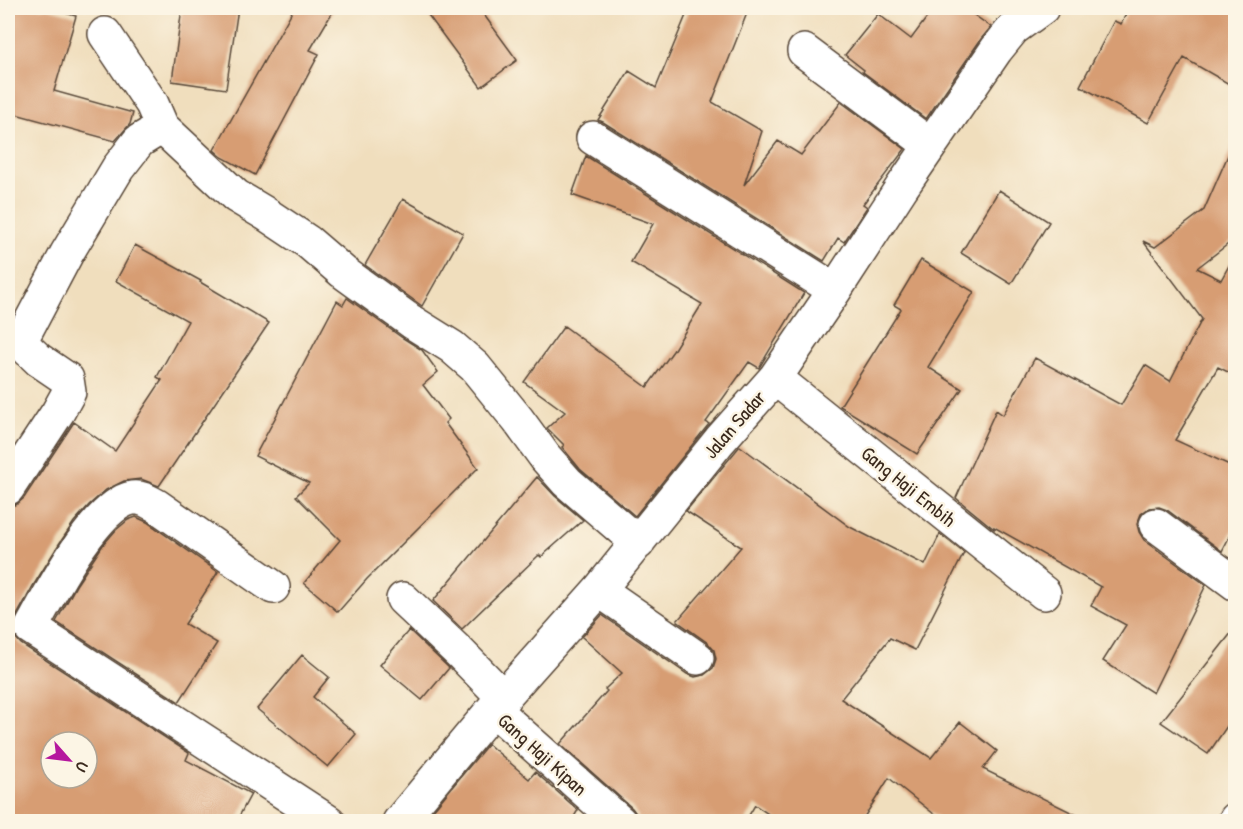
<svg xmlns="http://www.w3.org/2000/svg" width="1243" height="829" font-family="'Patrick Hand',sans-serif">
  <rect width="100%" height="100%" fill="#fcf5e5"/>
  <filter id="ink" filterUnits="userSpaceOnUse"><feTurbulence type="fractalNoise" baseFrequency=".0167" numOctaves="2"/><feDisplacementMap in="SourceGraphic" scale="12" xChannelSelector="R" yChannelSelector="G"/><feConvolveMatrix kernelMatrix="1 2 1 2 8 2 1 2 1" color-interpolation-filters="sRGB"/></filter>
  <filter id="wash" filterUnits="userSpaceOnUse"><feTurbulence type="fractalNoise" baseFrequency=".008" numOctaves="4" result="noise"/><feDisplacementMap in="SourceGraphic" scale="24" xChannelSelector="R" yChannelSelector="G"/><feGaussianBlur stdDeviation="1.35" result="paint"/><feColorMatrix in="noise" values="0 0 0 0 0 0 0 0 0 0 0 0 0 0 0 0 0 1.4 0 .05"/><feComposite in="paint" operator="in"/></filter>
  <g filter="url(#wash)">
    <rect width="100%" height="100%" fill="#f0debd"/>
    <g id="blocks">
      <path fill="#d79d73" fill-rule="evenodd" d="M 8,8 L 47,8 L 76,16 L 54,91 L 133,113 L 130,124 L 115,141 L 8,112 Z
        M 182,8 L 238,8 L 226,89 L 172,81 Z
        M 294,8 L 335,8 L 310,50 L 319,54 L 255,175 L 222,157 L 214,150 Z
        M 423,8 L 479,8 L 517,60 L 481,87 Z
        M 689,8 L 749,8 L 712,102 L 762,131 L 744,185 L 778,141 L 801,155 L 841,102 L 905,149 L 863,204 L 867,207 L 844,242 L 838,238 L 824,261 L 603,122 L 598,120 L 629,71 L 656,88 Z
        M 934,8 L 964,8 L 991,27 L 981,39 L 926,119 L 863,72 L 864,70 L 845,55 L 878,14 L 911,39 Z
        M 1129,8 L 1236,8 L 1236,88 L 1184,58 L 1148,123 L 1080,86 L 1114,21 L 1121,24 Z
        M 1236,137 L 1236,238 L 1197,268 L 1221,280 L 1236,253 L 1236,376 L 1218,367 L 1175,440 L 1236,468 L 1236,524 L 1222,551 L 1167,510 L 1159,507 L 1149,508 L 1141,514 L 1137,524 L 1139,532 L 1144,540 L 1206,585 L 1153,693 L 1103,661 L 1126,625 L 1091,606 L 1101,587 L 994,527 L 994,529 L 956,498 L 996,410 L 1003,415 L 1035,358 L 1121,405 L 1145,365 L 1170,381 L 1202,319 L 1143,241 L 1155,247 L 1204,210 Z
        M 586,156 L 804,293 L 760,366 L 759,368 L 749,362 L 706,422 L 709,424 L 635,516 L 580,469 L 562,447 L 564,445 L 547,428 L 565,412 L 524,382 L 564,326 L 647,387 L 673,351 L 702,304 L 631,262 L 653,224 L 572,195 Z
        M 999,190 L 1049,222 L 1011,284 L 961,253 Z
        M 403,199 L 463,233 L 422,306 L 365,265 Z
        M 135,245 L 201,281 L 200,282 L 269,323 L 159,486 L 141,479 L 124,481 L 106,490 L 89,505 L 74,522 L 59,544 L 33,586 L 15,619 L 12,628 L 15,637 L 21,644 L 189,753 L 186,760 L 251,794 L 236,822 L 8,822 L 8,507 L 17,504 L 24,498 L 74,422 L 115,451 L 162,380 L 157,377 L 188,321 L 116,281 ZM 51,742 L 87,742 L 87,778 L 51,778 Z
        M 921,260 L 974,292 L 928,367 L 962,389 L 917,454 L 840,406 L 901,309 L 894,305 Z
        M 347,298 L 401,337 L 422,350 L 438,372 L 423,385 L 449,419 L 445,423 L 478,468 L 367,579 L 338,612 L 304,583 L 340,540 L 296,496 L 309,483 L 255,456 L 337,301 L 343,305 Z
        M 740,446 L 850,527 L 925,565 L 940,534 L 964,553 L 915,650 L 890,638 L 841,699 L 931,758 L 960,722 L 997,751 L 983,769 L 1091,822 L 944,822 L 889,778 L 861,822 L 780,822 L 755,805 L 745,822 L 638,822 L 638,816 L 632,808 L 560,744 L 607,691 L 605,689 L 622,673 L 582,637 L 602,615 L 687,674 L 695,677 L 704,675 L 713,668 L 716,659 L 714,650 L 708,643 L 677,621 L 741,547 L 686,511 Z
        M 537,477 L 555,496 L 583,520 L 541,557 L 539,555 L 462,629 L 433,601 Z
        M 136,517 L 147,522 L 218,572 L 185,624 L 217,643 L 179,702 L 56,622 L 77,584 L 103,545 L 116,530 L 128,520 Z
        M 1236,627 L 1236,713 L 1208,754 L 1161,722 Z
        M 409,630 L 449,668 L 422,700 L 380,665 Z
        M 302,655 L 329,677 L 313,697 L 356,734 L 328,767 L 257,709 Z
        M 488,744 L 529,779 L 535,772 L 578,810 L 571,822 L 447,822 L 433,810 Z"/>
    </g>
  </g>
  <g filter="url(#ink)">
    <use href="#blocks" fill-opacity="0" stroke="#564536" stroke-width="1.5"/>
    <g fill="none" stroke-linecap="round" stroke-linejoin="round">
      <defs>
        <path id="street" d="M 105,34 L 152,104 L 162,127 L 236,196 L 266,214 L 308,242 L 343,272 L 412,322 L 452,347 L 475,367 L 518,420 L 545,457 L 567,482 L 638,543
          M 804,51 L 930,145
          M 593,138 L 835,290
          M 775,378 L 1044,593
          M 8,488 L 58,412 L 69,392 L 67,379 L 39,360 L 20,342 L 67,253 L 118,168 L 139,141 L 162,127
          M 1156,525 L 1236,584
          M 273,587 L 157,506 C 148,501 142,497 132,498 C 95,505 49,596 31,628 L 329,822
          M 599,590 L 697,658
          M 403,599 L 461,654 L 504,698
          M 493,709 L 620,822
          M 399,822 L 493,709 L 599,590 L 720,440 L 775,378 L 835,290 L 902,187 L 996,50 L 1013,29 L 1042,8
          M 1235,822 L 1236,819"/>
      </defs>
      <use href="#street" stroke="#564536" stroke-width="36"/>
      <use href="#street" stroke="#fff" stroke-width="33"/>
    </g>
  </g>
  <g text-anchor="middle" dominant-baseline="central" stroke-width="5" stroke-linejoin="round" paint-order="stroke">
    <g font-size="20" fill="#3b2a1e" stroke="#fcf5e5">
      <text transform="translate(734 424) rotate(-49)">Jalan Sadar</text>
      <text transform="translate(909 486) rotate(39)">Gang Haji Embih</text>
      <text transform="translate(543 754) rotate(42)">Gang Haji Kipan</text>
    </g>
  </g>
  <rect width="1243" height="829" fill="none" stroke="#fcf5e5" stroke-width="30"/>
  <g transform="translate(69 760) rotate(118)"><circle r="28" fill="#fcf5e5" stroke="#afa495" stroke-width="1.5"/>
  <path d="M0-4.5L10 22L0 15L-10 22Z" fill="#b5179e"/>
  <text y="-9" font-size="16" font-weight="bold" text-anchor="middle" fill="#3b2a1e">U</text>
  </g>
</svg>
